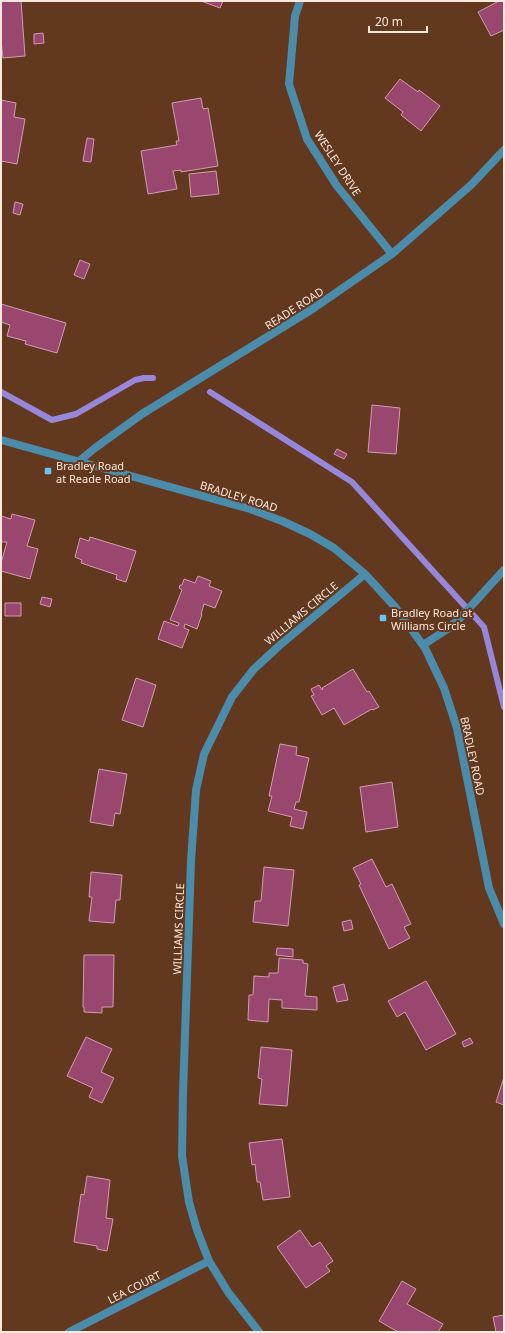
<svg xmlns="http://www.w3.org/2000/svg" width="505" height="1333" font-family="'Noto Sans',sans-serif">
  <rect width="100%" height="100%" fill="#62381e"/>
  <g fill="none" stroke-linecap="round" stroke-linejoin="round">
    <path stroke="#9787da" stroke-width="6" d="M 1,392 L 52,420 L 76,414 L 135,380 L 144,378 L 153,378
      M 210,392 L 352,482 L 484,627 L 504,707"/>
  </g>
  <path fill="#9a4770" stroke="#d19cb3" d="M 1,1 L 21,1 L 25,56 L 3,58 L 1,40 Z
    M 201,1 L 223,1 L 220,8 Z
    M 499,1 L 504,1 L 504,30 L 491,36 L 478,12 Z
    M 43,33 L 44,43 L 34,44 L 34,34 Z
    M 400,79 L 418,92 L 419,90 L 440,106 L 421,131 L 401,115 L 403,112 L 385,98 Z
    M 201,98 L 203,109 L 208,108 L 218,166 L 181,172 L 181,170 L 173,171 L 177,189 L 148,194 L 141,151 L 177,145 L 176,141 L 179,141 L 172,103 Z
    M 1,100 L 16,103 L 14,117 L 25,119 L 17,164 L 1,161 Z
    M 87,138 L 94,139 L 91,162 L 83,161 Z
    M 216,171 L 219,194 L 191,197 L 189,174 Z
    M 15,202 L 23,204 L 20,215 L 13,213 Z
    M 80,260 L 90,264 L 84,279 L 74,275 Z
    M 1,304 L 66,323 L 57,353 L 25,344 L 26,341 L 7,336 L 10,325 L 1,322 Z
    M 372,405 L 400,408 L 396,454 L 368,452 Z
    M 337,449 L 347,454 L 344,459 L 334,454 Z
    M 12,514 L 35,520 L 27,546 L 38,549 L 30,579 L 1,571 L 1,563 L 7,542 L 1,542 L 1,516 L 11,519 Z
    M 90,537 L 136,551 L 126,582 L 116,579 L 117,575 L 81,563 L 82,560 L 75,557 L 80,538 L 89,541 Z
    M 198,576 L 211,581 L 209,586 L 222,591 L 215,608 L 204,604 L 201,614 L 202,614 L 197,629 L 185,624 L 184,628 L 189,630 L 182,648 L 158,639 L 164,621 L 178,626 L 179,623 L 170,620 L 182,590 L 179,588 L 180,585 L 182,585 L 184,579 L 195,583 Z
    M 42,597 L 52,599 L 50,607 L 40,604 Z
    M 5,603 L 21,603 L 21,616 L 5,616 Z
    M 353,669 L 367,692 L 369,691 L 379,707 L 373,710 L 372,709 L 344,725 L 334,708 L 322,715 L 311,696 L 314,695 L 311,689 L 319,685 L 322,690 L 323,689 L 322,688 Z
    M 136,678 L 156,685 L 143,727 L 122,720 Z
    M 280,744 L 297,747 L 296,755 L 309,758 L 299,802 L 296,802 L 294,809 L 307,812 L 303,829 L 290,826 L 292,817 L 268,811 L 272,796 L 269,796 Z
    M 99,769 L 127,774 L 120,814 L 115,813 L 113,826 L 90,822 Z
    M 392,782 L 398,827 L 366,832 L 360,787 Z
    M 372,859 L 386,887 L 392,884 L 411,924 L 404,927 L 410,938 L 389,949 L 359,885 L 361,884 L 353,868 Z
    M 264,867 L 294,870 L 288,926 L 253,922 L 255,901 L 261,901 Z
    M 91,872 L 122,875 L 120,900 L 116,900 L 114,923 L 89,921 L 92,897 L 89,897 Z
    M 351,920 L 353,929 L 344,931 L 342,922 Z
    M 277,948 L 293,949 L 293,957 L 276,955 Z
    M 84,955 L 114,955 L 113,1007 L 102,1007 L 102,1013 L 84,1012 L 84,1007 L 83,1007 Z
    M 279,958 L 303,960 L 303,963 L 308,964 L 305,996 L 317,997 L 317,1010 L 282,1008 L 282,1000 L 269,999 L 268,1022 L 248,1020 L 249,995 L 253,995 L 254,976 L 269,977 L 269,973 L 278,973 Z
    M 426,981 L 456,1034 L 426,1050 L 405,1012 L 397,1017 L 388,1001 Z
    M 344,984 L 348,1000 L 337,1002 L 333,987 Z
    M 86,1037 L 112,1049 L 101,1072 L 114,1078 L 102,1103 L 89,1097 L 93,1088 L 67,1076 Z
    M 470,1038 L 473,1043 L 464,1047 L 462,1042 Z
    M 261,1047 L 292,1050 L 287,1106 L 259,1104 L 262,1079 L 258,1078 Z
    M 504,1077 L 504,1105 L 496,1102 Z
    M 282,1139 L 290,1197 L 263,1200 L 260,1182 L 257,1182 L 255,1164 L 252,1165 L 249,1143 Z
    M 87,1176 L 110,1180 L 106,1218 L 113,1219 L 107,1251 L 97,1249 L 97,1246 L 74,1242 L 81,1194 L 84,1195 Z
    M 300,1230 L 312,1247 L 320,1242 L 333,1261 L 326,1266 L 330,1271 L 306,1288 L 277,1247 Z
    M 402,1281 L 416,1289 L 407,1304 L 443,1324 L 438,1332 L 398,1332 L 379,1321 Z
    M 504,1315 L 504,1332 L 496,1332 L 493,1317 Z"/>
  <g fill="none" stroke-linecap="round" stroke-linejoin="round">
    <path stroke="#4c8cab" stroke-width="8" d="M 423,645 L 449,628 L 461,617 L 504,570"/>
    <path stroke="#4c8cab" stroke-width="8" d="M 300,1 L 295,16 L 289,84 L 307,139 L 337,186 L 392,254
      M 1,440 L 250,509 L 282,521 L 310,534 L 334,548 L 365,574 L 396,608 L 425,648 L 444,688 L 457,728 L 489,888 L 504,924
      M 78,462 L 95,448 L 142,414 L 314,308 L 392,254 L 471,185 L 504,150
      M 69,1332 L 209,1261
      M 259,1332 L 228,1292 L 209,1261 L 197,1230 L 189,1202 L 182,1156 L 183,1093 L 191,861 L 196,790 L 204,754 L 232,697 L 254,669 L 280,645 L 365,574"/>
  </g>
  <g fill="#68c4f0" stroke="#62381e" stroke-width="1.5">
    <rect x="44" y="467" width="8" height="8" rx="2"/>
    <rect x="379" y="614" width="8" height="8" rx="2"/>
  </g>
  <g text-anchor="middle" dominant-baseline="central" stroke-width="4" stroke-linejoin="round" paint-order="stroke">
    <g font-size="11" fill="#fce7db" stroke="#62381e">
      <text transform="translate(338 163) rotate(57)">WESLEY DRIVE</text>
      <text transform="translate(294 308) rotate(-33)">READE ROAD</text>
      <text transform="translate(239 496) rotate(17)">BRADLEY ROAD</text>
      <text transform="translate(301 613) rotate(-40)">WILLIAMS CIRCLE</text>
      <text transform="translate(473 756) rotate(78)">BRADLEY ROAD</text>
      <text transform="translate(178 929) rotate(-88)">WILLIAMS CIRCLE</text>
      <text transform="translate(134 1287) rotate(-27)">LEA COURT</text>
    </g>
    <g font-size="11" fill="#fce7db" stroke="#62381e" text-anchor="start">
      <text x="56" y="465">Bradley Road<tspan x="56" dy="13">at Reade Road</tspan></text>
      <text x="391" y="612">Bradley Road at<tspan x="391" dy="13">Williams Circle</tspan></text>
    </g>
  </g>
  <rect width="505" height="1333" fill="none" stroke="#fce7db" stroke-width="4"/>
  <path d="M369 26v6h58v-6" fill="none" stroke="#fce7db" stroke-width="2"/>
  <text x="375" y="26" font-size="12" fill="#fce7db" stroke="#62381e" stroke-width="3" paint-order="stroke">20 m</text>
</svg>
